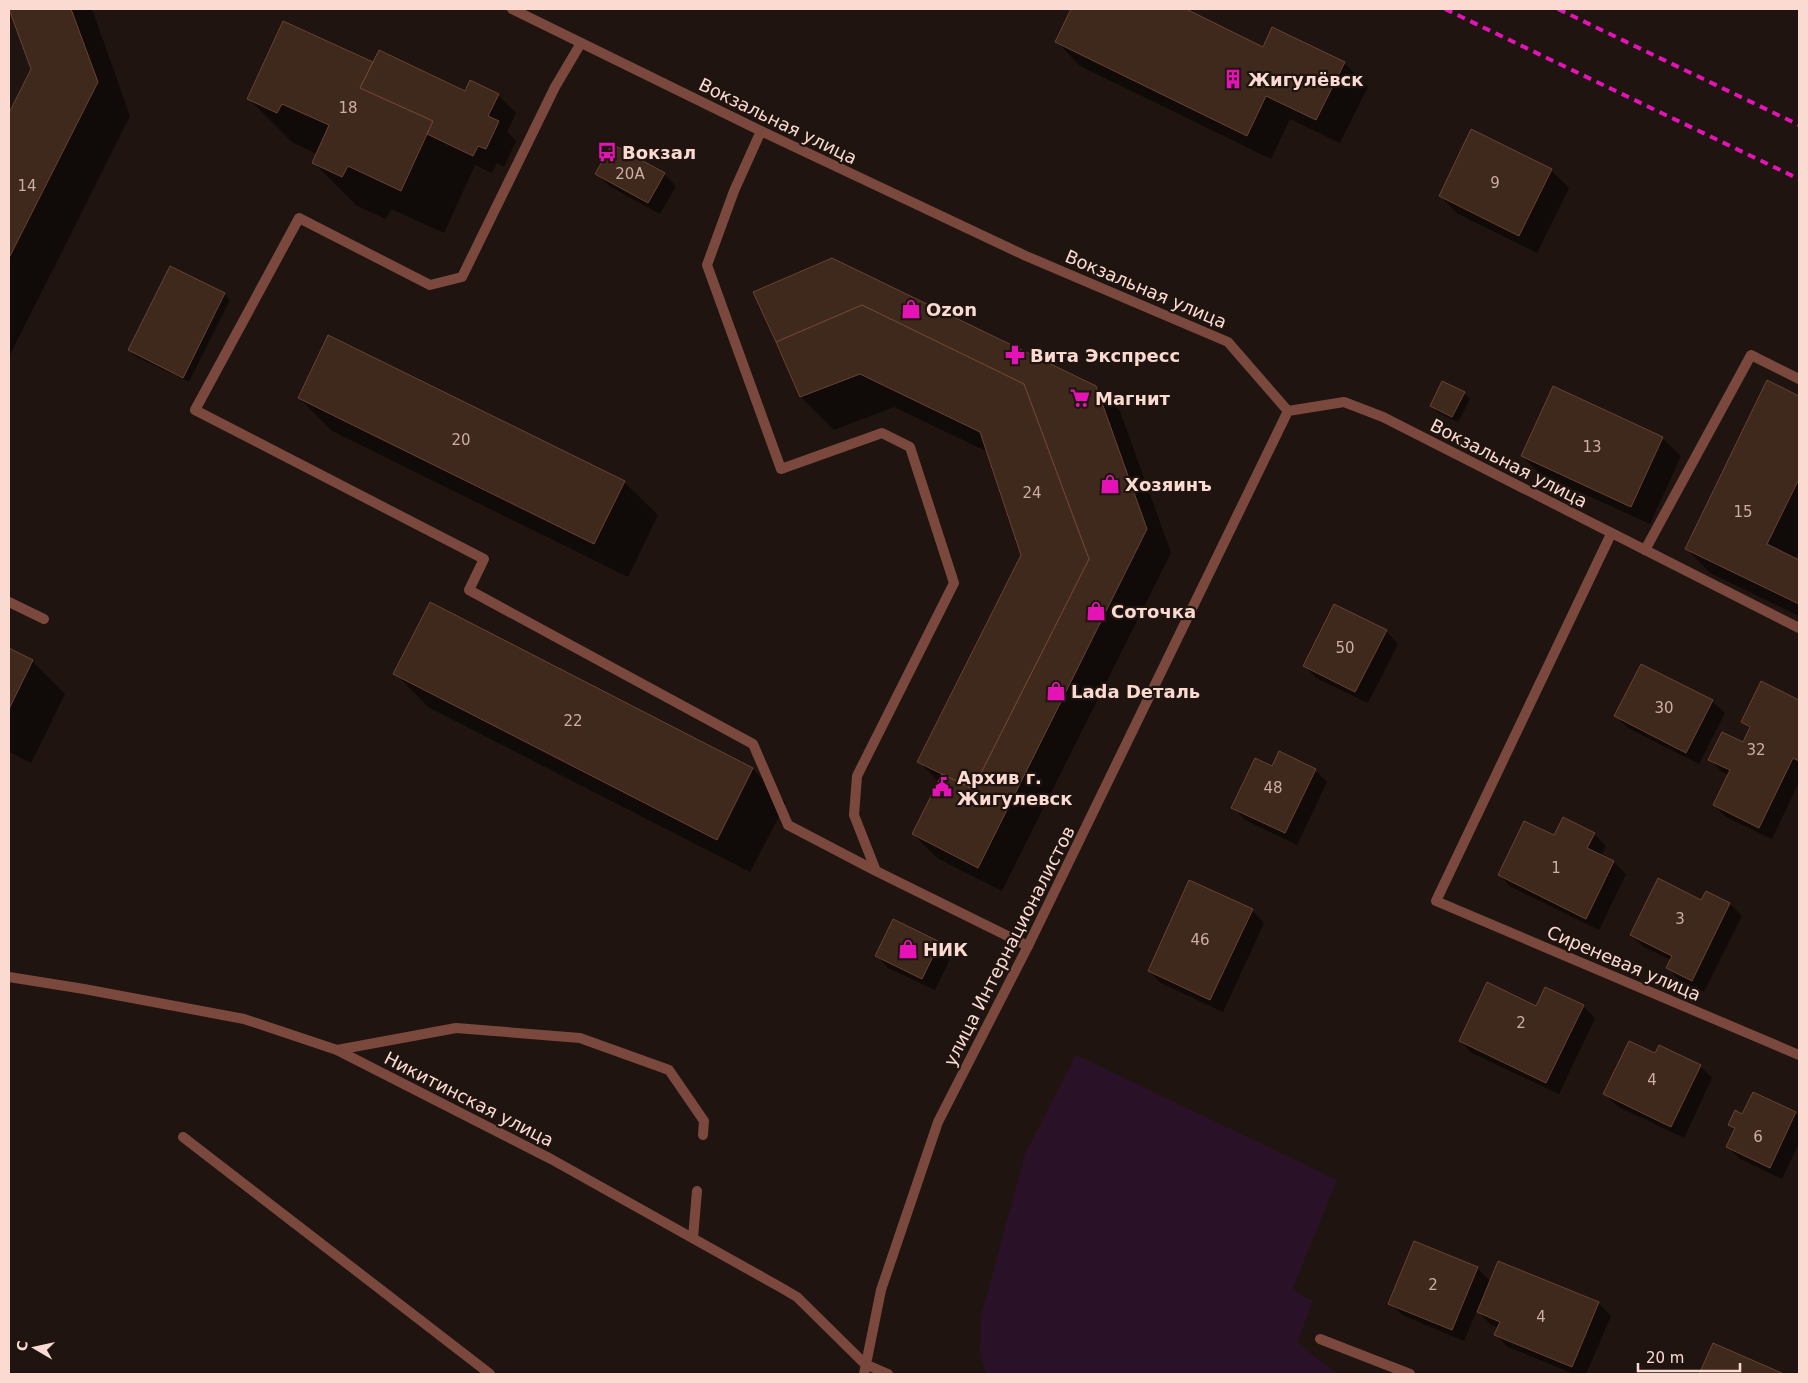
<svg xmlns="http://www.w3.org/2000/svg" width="1808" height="1383" font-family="'DejaVu Sans',sans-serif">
  <rect width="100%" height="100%" fill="#1f140f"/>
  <path fill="#291227" d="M 1076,1055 L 1337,1180 L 1292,1290 L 1313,1301 L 1297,1343 L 1338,1374 L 990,1374 L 985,1371 L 980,1352 L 981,1316 L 1025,1154 Z"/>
  <path fill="#0007" d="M 10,9 L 92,9 L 130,116 L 9,357 L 9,115 L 32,69 Z
    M 1073,9 L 1183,9 L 1264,48 L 1344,63 L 1368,87 L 1340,143 L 1290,119 L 1271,159 L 1080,66 L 1057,42 Z
    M 284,22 L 373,64 L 466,93 L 498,95 L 516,113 L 507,132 L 516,141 L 504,167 L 497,163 L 492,173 L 475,165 L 444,233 L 391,209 L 386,219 L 357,206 L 313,162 L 317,154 L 292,142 L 249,99 Z
    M 1551,170 L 1569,188 L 1537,253 L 1458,214 L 1440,196 Z
    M 597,174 L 664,174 L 676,186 L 660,214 L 609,186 Z
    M 224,294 L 230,300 L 189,382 L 135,356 L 129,350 Z
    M 778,343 L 1096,387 L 1120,411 L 1171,553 L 1002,891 L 937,858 L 913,834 L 939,782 L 919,762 L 1022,555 L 988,452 L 894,407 L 834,430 L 801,397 Z
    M 1768,382 L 1799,397 L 1799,551 L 1795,559 L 1799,561 L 1799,616 L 1710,573 L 1687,549 Z
    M 1464,394 L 1470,399 L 1458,422 L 1437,412 L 1432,406 Z
    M 299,398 L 624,482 L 658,515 L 628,577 L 332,431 Z
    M 1662,438 L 1681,456 L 1650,524 L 1540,474 L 1522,456 Z
    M 431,604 L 753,769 L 786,803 L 750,872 L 428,707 L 395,673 Z
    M 1386,631 L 1398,644 L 1368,703 L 1316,678 L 1304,665 Z
    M 9,649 L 32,661 L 65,694 L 31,763 L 9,752 Z
    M 1761,682 L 1799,701 L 1799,782 L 1772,839 L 1726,817 L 1714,805 L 1729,775 L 1722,772 L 1710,759 L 1744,744 L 1750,730 L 1742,722 Z
    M 1712,701 L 1725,713 L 1699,764 L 1628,728 L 1616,716 Z
    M 1315,770 L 1327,782 L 1297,845 L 1245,820 L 1233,807 Z
    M 1594,834 L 1606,846 L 1601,856 L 1614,862 L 1626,874 L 1599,930 L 1511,887 L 1499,875 L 1555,837 Z
    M 1706,892 L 1730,904 L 1742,916 L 1704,992 L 1679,980 L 1667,967 L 1671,960 L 1644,947 L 1631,935 L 1702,902 Z
    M 1252,910 L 1264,923 L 1223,1012 L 1161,983 L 1149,971 Z
    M 893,921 L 940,943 L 952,955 L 935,990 L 888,968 L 876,955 Z
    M 1583,1006 L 1595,1018 L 1559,1094 L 1472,1053 L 1460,1041 Z
    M 1655,1055 L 1700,1066 L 1712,1078 L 1684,1138 L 1617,1106 L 1605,1094 Z
    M 1754,1093 L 1796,1113 L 1799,1117 L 1799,1143 L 1782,1179 L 1740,1159 L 1728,1147 L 1736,1130 L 1730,1124 L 1743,1116 Z
    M 1499,1262 L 1599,1304 L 1611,1316 L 1586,1374 L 1574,1374 L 1508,1347 L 1496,1335 L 1499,1328 L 1490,1324 L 1477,1310 L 1464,1341 L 1402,1315 L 1390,1303 L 1477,1268 L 1491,1282 Z
    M 1713,1344 L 1781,1374 L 1700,1374 Z"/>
  <path fill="#3f281c" stroke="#694330" d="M 9,9 L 71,9 L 98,82 L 9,258 L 9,113 L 31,69 Z
    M 1071,9 L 1186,9 L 1263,47 L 1272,27 L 1345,62 L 1316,120 L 1266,96 L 1247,136 L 1055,42 Z
    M 283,21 L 373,62 L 360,88 L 433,121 L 401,191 L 348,166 L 342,177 L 312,163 L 329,125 L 282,104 L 277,113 L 247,99 Z
    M 379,50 L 465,91 L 470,80 L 499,94 L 488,116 L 499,121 L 486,149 L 478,146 L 473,156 L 427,134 L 433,121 L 360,88 Z
    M 1471,129 L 1552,169 L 1519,236 L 1439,196 Z
    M 612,144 L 665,173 L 648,203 L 595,174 Z
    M 832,258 L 1096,386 L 1147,529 L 978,868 L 912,834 L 942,774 L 973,789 L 1089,559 L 1024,384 L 862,305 L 776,342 L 753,292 Z
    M 170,266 L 225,293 L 183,378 L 128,350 Z
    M 862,305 L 1024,384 L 1089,559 L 973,789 L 917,762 L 1021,555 L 980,432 L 860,374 L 800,397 L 776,342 Z
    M 328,335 L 625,481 L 594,544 L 298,398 Z
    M 1767,380 L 1799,396 L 1799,479 L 1767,544 L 1799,560 L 1799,604 L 1685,549 Z
    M 1442,381 L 1465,392 L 1452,417 L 1430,406 Z
    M 1553,386 L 1663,437 L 1631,507 L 1521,456 Z
    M 430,602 L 753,768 L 717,840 L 393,674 Z
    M 1334,604 L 1387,630 L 1355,692 L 1303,666 Z
    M 9,648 L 33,660 L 9,709 Z
    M 1641,664 L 1713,700 L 1686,753 L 1614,716 Z
    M 1761,681 L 1799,700 L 1799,761 L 1793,758 L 1759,828 L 1713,805 L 1730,770 L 1708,760 L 1722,732 L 1743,742 L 1750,727 L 1741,722 Z
    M 1279,751 L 1316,769 L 1285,833 L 1231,808 L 1255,758 L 1272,766 Z
    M 1563,817 L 1595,833 L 1587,848 L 1614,861 L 1586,919 L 1498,875 L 1524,821 L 1554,835 Z
    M 1658,878 L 1701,900 L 1706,891 L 1730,903 L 1692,981 L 1666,968 L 1672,956 L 1630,935 Z
    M 1189,880 L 1253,909 L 1210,1000 L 1148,971 Z
    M 893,919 L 940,942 L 922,979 L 875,956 Z
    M 1487,982 L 1536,1006 L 1545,987 L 1584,1005 L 1546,1083 L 1459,1041 Z
    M 1629,1041 L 1655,1053 L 1659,1045 L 1701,1065 L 1671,1127 L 1603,1094 Z
    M 1753,1092 L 1796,1112 L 1770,1168 L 1726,1147 L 1735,1128 L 1728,1125 L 1735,1110 L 1742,1114 Z
    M 1414,1241 L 1478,1267 L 1452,1330 L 1388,1304 Z
    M 1498,1261 L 1599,1302 L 1572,1367 L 1494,1335 L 1500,1322 L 1477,1312 Z
    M 1713,1343 L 1784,1374 L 1699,1374 Z"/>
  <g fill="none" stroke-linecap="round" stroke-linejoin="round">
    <path stroke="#7b483d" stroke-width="10" d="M 581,43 L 555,87 L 462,277 L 430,285 L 299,218 L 195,410 L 484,559 L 469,590 L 753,744 L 788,825 L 876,871 L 1028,946
      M 761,131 L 734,191 L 707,265 L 781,469 L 882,433 L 910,447 L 954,583 L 857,776 L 854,815 L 876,871
      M 1645,550 L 1751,355 L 1799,379
      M 9,602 L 44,619
      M 337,1050 L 456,1028 L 580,1038 L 669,1070 L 704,1121 L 703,1135
      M 183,1137 L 490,1374
      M 693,1238 L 697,1191
      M 1320,1339 L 1410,1374"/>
    <path stroke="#7b483d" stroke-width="10" d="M 512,9 L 761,131 L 1026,256 L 1228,342 L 1288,411
      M 1288,411 L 1344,402 L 1383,417 L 1799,628
      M 1611,534 L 1436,901 L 1799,1055
      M 9,977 L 84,989 L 244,1019 L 337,1050 L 551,1159 L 780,1287 L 797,1297 L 865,1364 L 888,1374
      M 864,1374 L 881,1290 L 938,1122 L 1028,946 L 1288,411"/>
    <path stroke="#e513b5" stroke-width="4" stroke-dasharray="8 6" stroke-linecap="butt" d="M 1445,9 L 1799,179
      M 1558,9 L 1799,125"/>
  </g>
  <defs>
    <symbol id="building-bare" viewBox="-9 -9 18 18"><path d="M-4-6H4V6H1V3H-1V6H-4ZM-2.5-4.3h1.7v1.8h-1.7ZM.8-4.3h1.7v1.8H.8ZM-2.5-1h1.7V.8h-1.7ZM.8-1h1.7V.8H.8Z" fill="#e513b5" stroke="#1f140f" stroke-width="2.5" paint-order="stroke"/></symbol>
    <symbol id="bus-bare" viewBox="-9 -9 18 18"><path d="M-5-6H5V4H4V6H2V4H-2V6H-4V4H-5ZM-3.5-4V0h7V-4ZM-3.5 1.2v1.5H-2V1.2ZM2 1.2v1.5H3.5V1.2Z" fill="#e513b5" stroke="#1f140f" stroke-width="2.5" paint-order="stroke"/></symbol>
    <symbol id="shop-bare" viewBox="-9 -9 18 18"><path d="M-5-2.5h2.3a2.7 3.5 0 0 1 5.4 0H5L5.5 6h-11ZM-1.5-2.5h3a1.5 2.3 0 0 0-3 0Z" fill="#e513b5" stroke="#1f140f" stroke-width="2.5" paint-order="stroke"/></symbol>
    <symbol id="pharmacy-bare" viewBox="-9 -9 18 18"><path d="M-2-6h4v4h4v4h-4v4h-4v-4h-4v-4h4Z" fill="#e513b5" stroke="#1f140f" stroke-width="2.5" paint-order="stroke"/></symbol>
    <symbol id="supermarket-bare" viewBox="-9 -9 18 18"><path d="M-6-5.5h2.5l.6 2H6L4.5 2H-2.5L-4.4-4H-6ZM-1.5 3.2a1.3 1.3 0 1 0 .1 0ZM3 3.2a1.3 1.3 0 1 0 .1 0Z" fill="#e513b5" stroke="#1f140f" stroke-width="2.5" paint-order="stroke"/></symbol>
    <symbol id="civic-bare" viewBox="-9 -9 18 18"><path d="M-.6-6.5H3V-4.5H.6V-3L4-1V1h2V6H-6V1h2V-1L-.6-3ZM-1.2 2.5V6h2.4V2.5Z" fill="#e513b5" stroke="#1f140f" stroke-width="2.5" paint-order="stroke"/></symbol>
  </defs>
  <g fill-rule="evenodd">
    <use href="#building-bare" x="1219" y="65" width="28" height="28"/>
    <use href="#bus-bare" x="593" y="138" width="28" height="28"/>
    <use href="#shop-bare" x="897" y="295" width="28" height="28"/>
    <use href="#pharmacy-bare" x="1001" y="341" width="28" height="28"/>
    <use href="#supermarket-bare" x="1066" y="384" width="28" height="28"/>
    <use href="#shop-bare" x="1096" y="470" width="28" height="28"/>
    <use href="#shop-bare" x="1082" y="597" width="28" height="28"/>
    <use href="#shop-bare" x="1042" y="677" width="28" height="28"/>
    <use href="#civic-bare" x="928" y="773" width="28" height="28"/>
    <use href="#shop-bare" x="894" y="935" width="28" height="28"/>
  </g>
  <g text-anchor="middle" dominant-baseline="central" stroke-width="4.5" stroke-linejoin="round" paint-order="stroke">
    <g font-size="15" fill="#ccaea4">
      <text x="348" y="108">18</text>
      <text x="630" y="174">20А</text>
      <text x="1495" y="183">9</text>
      <text x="27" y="186">14</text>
      <text x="461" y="440">20</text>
      <text x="1592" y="447">13</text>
      <text x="1032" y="493">24</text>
      <text x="1743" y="512">15</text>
      <text x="1345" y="648">50</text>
      <text x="1664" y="708">30</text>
      <text x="573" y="721">22</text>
      <text x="1756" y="750">32</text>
      <text x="1273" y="788">48</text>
      <text x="1556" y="868">1</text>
      <text x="1680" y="919">3</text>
      <text x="1200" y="940">46</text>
      <text x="1521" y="1023">2</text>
      <text x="1652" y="1080">4</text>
      <text x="1758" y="1137">6</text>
      <text x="1433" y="1285">2</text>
      <text x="1541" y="1317">4</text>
    </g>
    <g font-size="18" font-weight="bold" fill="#fbdbd1" stroke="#1f140f" text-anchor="start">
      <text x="1248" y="79">Жигулёвск</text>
      <text x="622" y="152">Вокзал</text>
      <text x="926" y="309">Ozon</text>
      <text x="1030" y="355">Вита Экспресс</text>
      <text x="1095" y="398">Магнит</text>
      <text x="1125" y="484">Хозяинъ</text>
      <text x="1111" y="611">Соточка</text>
      <text x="1071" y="691">Lada Dеталь</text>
      <text x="957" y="777">Архив г.<tspan x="957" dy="21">Жигулевск</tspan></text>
      <text x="923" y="949">НИК</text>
    </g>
    <g font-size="18" fill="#fbdbd1" stroke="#1f140f">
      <text transform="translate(778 121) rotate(26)">Вокзальная улица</text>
      <text transform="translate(1146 289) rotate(23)">Вокзальная улица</text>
      <text transform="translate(1509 463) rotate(27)">Вокзальная улица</text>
      <text transform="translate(1009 946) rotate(-63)">улица Интернационалистов</text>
      <text transform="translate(1624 963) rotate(23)">Сиреневая улица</text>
      <text transform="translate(469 1099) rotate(27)">Никитинская улица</text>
    </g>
  </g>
  <rect width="1808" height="1383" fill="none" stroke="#fbdbd1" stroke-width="20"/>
  <g transform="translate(35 1348) rotate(279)" stroke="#1f140f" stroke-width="4" paint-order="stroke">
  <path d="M0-4L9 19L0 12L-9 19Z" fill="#fbdbd1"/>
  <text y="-8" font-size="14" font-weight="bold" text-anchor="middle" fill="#fbdbd1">С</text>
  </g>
  <path d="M1638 1363v8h102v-8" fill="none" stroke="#fbdbd1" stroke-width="2.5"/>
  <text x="1646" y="1363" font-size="15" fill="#fbdbd1" stroke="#1f140f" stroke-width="4" paint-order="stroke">20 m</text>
</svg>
